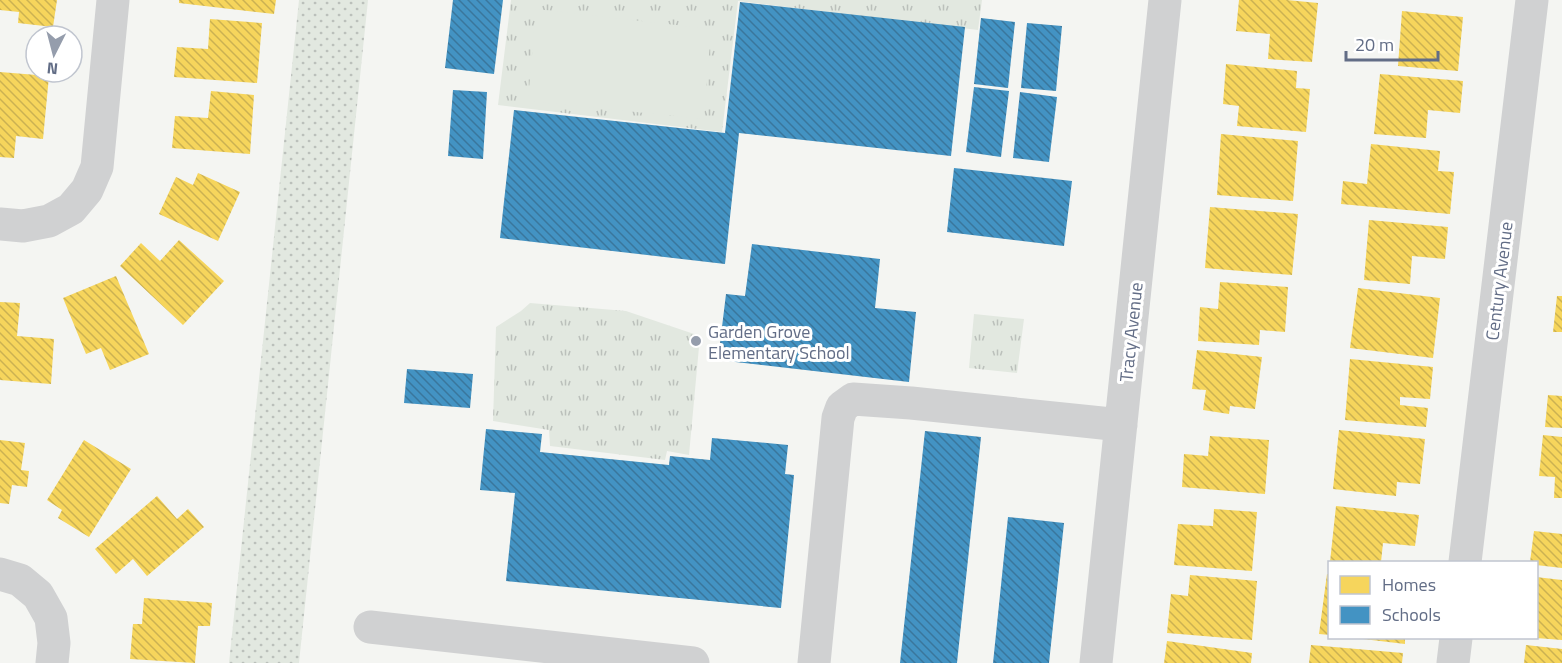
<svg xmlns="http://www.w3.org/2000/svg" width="1562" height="663" font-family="'Titillium Web',sans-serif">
  <defs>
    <pattern id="grass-dots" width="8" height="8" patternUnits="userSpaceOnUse" patternTransform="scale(1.5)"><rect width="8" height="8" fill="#e2e8e0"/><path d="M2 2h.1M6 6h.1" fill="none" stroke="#bbc0bb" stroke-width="1.8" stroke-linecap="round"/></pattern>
    <pattern id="park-tufts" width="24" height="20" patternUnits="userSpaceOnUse" patternTransform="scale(1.5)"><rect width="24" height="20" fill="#e2e8e0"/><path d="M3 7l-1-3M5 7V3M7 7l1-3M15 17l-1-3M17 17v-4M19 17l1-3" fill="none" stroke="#bbc0bb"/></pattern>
    <pattern id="homes-back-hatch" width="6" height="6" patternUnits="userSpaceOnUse" patternTransform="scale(1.5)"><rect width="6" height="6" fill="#f6d55c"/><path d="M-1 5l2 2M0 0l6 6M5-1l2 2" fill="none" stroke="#cbb152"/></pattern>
    <pattern id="schools-back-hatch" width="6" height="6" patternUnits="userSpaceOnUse" patternTransform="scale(1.5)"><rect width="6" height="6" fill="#4393c3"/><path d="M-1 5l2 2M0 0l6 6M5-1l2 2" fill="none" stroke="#3a769c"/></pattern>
  </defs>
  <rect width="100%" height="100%" fill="#f4f5f2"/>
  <path fill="url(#grass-dots)" d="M 299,0 L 368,0 L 299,663 L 229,663 Z"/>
  <path fill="url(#park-tufts)" d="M 511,0 L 982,0 L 978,30 L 738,1 L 722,132 L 498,105 Z
    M 530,303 L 626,311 L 700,336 L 689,455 L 667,451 L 665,460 L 550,446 L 549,430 L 493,421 L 496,327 L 521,311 Z
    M 974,314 L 1024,319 L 1017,373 L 969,368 Z"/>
  <path fill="#e2e8e0" d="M 536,9 L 711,29 L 704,119 L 528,101 Z"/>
  <path fill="url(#homes-back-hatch)" d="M 0,0 L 57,0 L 53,27 L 18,23 L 19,12 L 0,10 Z
    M 179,0 L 276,0 L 274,14 L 179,3 Z
    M 1239,0 L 1287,0 L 1318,3 L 1312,62 L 1268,59 L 1270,34 L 1236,31 Z
    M 1402,11 L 1463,17 L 1458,71 L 1398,66 Z
    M 210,19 L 262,23 L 257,83 L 174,77 L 177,47 L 208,49 Z
    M 1226,64 L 1297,71 L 1296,88 L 1310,89 L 1306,132 L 1237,126 L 1239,106 L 1223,104 Z
    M 0,72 L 49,76 L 43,139 L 16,136 L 14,158 L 0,157 Z
    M 1380,74 L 1463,81 L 1460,113 L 1428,110 L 1426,138 L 1374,134 Z
    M 211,91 L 254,95 L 250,154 L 172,148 L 175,116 L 208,118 Z
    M 1221,134 L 1298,141 L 1293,201 L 1217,195 Z
    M 1371,144 L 1440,151 L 1438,171 L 1454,172 L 1450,214 L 1341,204 L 1343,181 L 1367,184 Z
    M 198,173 L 240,192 L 218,241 L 159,214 L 176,177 L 193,185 Z
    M 1210,207 L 1298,214 L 1292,275 L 1205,268 Z
    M 1369,220 L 1448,227 L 1445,259 L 1412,256 L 1410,284 L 1364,280 Z
    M 179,240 L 224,281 L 183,325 L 120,266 L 141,243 L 160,261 Z
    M 116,276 L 149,354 L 110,370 L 101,348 L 86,354 L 63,298 Z
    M 1220,282 L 1288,287 L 1285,332 L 1260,330 L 1259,345 L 1198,341 L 1200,307 L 1218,309 Z
    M 1358,288 L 1440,298 L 1433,358 L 1350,348 Z
    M 1557,296 L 1562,296 L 1562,332 L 1553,332 Z
    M 0,302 L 20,303 L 17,336 L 54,339 L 51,384 L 0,380 Z
    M 1197,350 L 1262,357 L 1255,409 L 1230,406 L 1229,414 L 1203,410 L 1206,390 L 1192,389 Z
    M 1350,359 L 1433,367 L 1430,399 L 1400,397 L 1400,405 L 1428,408 L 1426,427 L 1345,420 Z
    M 1548,395 L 1562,396 L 1562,428 L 1545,427 Z
    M 1339,430 L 1425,439 L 1420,484 L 1397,482 L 1396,496 L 1333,489 Z
    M 1543,435 L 1562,437 L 1562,498 L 1554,498 L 1555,477 L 1539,476 Z
    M 1210,436 L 1269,440 L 1265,494 L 1182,487 L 1184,454 L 1208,456 Z
    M 0,440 L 25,443 L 21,470 L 29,471 L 27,487 L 12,485 L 9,504 L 0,503 Z
    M 84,440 L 131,469 L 89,537 L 58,518 L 62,510 L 47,500 Z
    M 157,496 L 177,519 L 188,509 L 204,527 L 147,576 L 133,559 L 116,574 L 95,549 Z
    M 1336,506 L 1419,515 L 1415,546 L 1383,543 L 1381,562 L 1330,562 Z
    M 1214,509 L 1257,512 L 1252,571 L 1174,565 L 1178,524 L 1213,526 Z
    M 1534,531 L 1562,534 L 1562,568 L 1536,565 L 1536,562 L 1530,562 Z
    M 1327,574 L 1330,575 L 1330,635 L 1319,634 Z
    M 1190,575 L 1257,581 L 1252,640 L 1167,633 L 1171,594 L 1188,596 Z
    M 1536,577 L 1562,580 L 1562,640 L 1536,638 Z
    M 144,598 L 212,603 L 210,626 L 198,626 L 195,663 L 130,659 L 133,624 L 142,624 Z
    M 1363,638 L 1405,638 L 1405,644 L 1363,639 Z
    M 1167,641 L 1252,653 L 1251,663 L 1164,663 Z
    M 1311,645 L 1403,653 L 1402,663 L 1309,663 Z
    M 1526,645 L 1562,649 L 1562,663 L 1524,663 Z"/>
  <path fill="url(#schools-back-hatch)" d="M 453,0 L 503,0 L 494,74 L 445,68 Z
    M 740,2 L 965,27 L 951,156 L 739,133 L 725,264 L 500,238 L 514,110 L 725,133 Z
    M 981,18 L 1015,22 L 1008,88 L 974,84 Z
    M 1027,23 L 1062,26 L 1056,91 L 1021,88 Z
    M 974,87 L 1009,91 L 1001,157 L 966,152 Z
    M 453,90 L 487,92 L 483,159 L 448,156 Z
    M 1020,92 L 1057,97 L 1049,162 L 1013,158 Z
    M 954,168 L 1072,181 L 1064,246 L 947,232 Z
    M 752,244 L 880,259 L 875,308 L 916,312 L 909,382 L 718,360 L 726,294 L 745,296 Z
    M 407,369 L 473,374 L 470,408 L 404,403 Z
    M 486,429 L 542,434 L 540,452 L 669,465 L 670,456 L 710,460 L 712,438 L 788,445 L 785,474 L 794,475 L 781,608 L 506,581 L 515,493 L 480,490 Z
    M 925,431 L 981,437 L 957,663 L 900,663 Z
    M 1008,517 L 1064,523 L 1049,663 L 993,663 Z"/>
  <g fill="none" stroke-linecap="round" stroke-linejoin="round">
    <path stroke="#d0d1d2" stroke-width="33" d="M 0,224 L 23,226 L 49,221 L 71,209 L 87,190 L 97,167 L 113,0
      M 1465,562 L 1532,0
      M 0,574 L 20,580 L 38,595 L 51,618 L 54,643 L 52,663
      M 370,627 L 693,663
      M 814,663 L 838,418 L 842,407 L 853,399 L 911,403 L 1121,425
      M 1096,663 L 1165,0
      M 1453,663 L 1456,638"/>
  </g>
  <circle fill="#959dac" stroke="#fff" stroke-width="2" cx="696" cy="341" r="6"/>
  <g text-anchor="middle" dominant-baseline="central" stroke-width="6" stroke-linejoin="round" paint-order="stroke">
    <g font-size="18" fill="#626d86" stroke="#fff">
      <text transform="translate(1499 281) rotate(-83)">Century Avenue</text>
      <text transform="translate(1131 332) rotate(-84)">Tracy Avenue</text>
    </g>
    <g font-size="18" fill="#626d86" stroke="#fff" text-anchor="start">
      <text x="708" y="331">Garden Grove<tspan x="708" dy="21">Elementary School</tspan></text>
    </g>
  </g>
  <rect x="1328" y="561" width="210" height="78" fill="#ffffff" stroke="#c0c5cf" stroke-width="1.5"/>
  <rect x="1340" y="576" width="30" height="18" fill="#f6d55c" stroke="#c0c5cf" stroke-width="1.5"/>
  <text x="1382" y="591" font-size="18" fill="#626d86">Homes</text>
  <rect x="1340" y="606" width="30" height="18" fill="#4393c3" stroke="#c0c5cf" stroke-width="1.5"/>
  <text x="1382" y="621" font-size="18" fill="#626d86">Schools</text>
  <g transform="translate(54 54) rotate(186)"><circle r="28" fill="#ffffff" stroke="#c0c5cf" stroke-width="1.5"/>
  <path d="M0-4.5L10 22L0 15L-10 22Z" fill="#959dac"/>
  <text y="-9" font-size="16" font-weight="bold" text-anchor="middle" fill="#626d86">N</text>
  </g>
  <path d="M1346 51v9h92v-9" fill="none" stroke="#626d86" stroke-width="3"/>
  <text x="1355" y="51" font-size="18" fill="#626d86" stroke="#ffffff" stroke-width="4.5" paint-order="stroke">20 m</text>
</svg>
